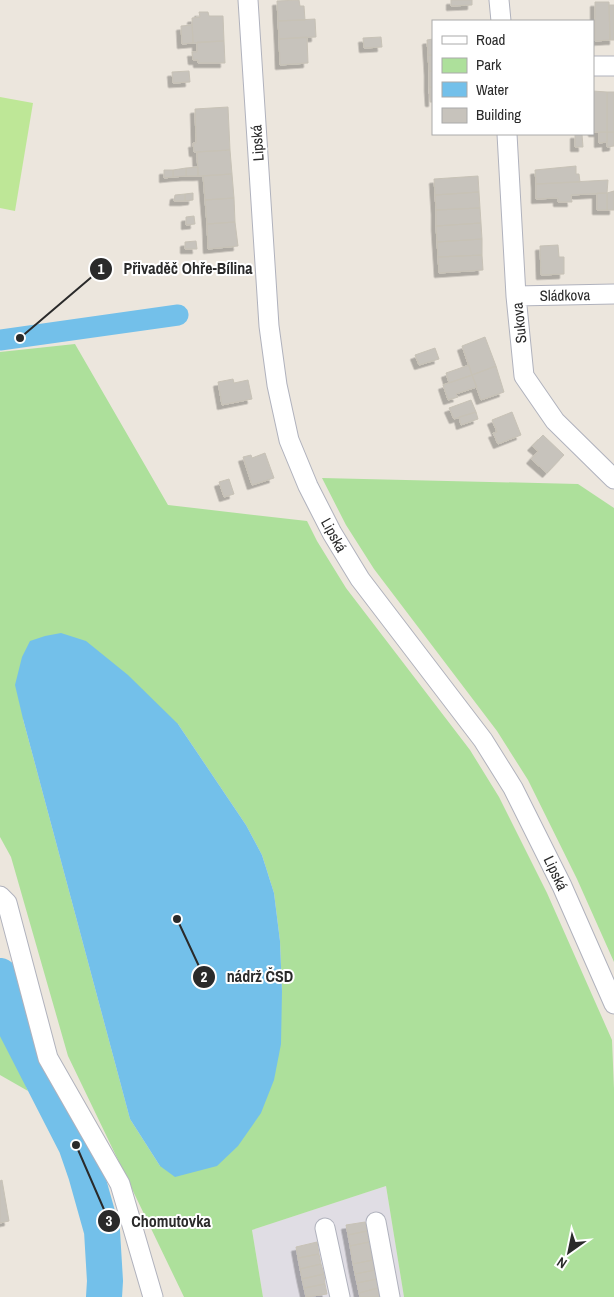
<svg xmlns="http://www.w3.org/2000/svg" width="614" height="1297" font-family="'Archivo Narrow',sans-serif">
  <defs>
    <filter id="shadow"><feDropShadow dx="-4.5" dy="4.5" stdDeviation="0" flood-color="#0004"/></filter>
  </defs>
  <rect width="100%" height="100%" fill="#ece6dd"/>
  <path fill="#e0dde4" d="M 386,1186 L 404,1297 L 263,1297 L 252,1230 Z"/>
  <path fill="#ade09b" fill-rule="evenodd" d="M 75,344 L 168,505 L 307,521 L 317,541 L 346,588 L 470,750 L 499,797 L 547,893 L 612,1040 L 614,1089 L 614,1297 L 404,1297 L 386,1186 L 252,1230 L 263,1297 L 184,1297 L 68,1056 L 11,857 L 0,837 L 0,352 ZM 23,719 L 178,724 L 246,825 L 262,855 L 274,893 L 280,941 L 282,991 L 160,1166 L 130,1119 Z
    M 322,478 L 578,484 L 614,508 L 614,962 L 577,879 L 528,780 L 497,731 L 374,569 L 346,525 Z
    M 0,1023 L 28,1091 L 0,1075 Z"/>
  <path fill="#bee797" d="M 0,97 L 33,103 L 15,211 L 0,208 Z"/>
  <path fill="#73c0ea" d="M 61,633 L 86,641 L 128,675 L 178,724 L 246,825 L 262,855 L 274,893 L 280,941 L 282,991 L 281,1044 L 274,1080 L 261,1113 L 238,1146 L 217,1166 L 175,1177 L 160,1166 L 130,1119 L 23,719 L 15,685 L 22,657 L 30,641 L 45,636 Z"/>
  <g fill="none" stroke-linecap="round" stroke-linejoin="round">
    <path stroke="#73c0ea" stroke-width="21" d="M 0,340 L 178,315"/>
    <path stroke="#73c0ea" stroke-width="36" d="M 0,976 L 14,1024 L 76,1145 L 86,1174 L 102,1231 L 105,1281 L 104,1297"/>
  </g>
  <path fill="#c7c3bc" stroke="#c7c2b6" filter="url(#shadow)" d="M 299,0 L 300,6 L 304,6 L 305,20 L 278,21 L 277,1 Z
    M 451,0 L 472,0 L 472,5 L 451,6 Z
    M 595,2 L 609,2 L 610,40 L 595,41 Z
    M 609,5 L 614,5 L 614,40 L 610,40 Z
    M 199,12 L 208,12 L 209,16 L 223,16 L 224,41 L 193,43 L 192,18 L 200,17 Z
    M 315,19 L 316,37 L 279,39 L 278,21 Z
    M 192,25 L 193,43 L 182,44 L 181,26 Z
    M 307,37 L 308,63 L 280,65 L 279,39 Z
    M 381,37 L 382,47 L 364,48 L 363,38 Z
    M 433,39 L 433,55 L 428,55 L 427,40 Z
    M 224,41 L 225,63 L 198,63 L 198,60 L 193,60 L 192,52 L 197,52 L 197,42 Z
    M 428,55 L 433,55 L 433,71 L 429,71 Z
    M 189,71 L 190,82 L 173,83 L 172,72 Z
    M 429,71 L 433,71 L 433,87 L 429,87 Z
    M 429,87 L 433,87 L 433,102 L 430,102 Z
    M 593,91 L 607,92 L 607,132 L 593,132 Z
    M 607,92 L 614,92 L 614,132 L 607,132 Z
    M 228,107 L 230,150 L 194,152 L 193,143 L 196,143 L 195,109 Z
    M 599,132 L 607,132 L 607,142 L 599,143 Z
    M 607,132 L 614,132 L 614,146 L 607,147 Z
    M 575,134 L 582,134 L 583,147 L 575,147 Z
    M 230,150 L 232,174 L 198,176 L 197,152 Z
    M 576,166 L 576,174 L 579,174 L 580,182 L 536,184 L 535,170 Z
    M 198,167 L 198,176 L 186,176 L 186,168 Z
    M 186,168 L 186,176 L 173,177 L 173,170 Z
    M 164,170 L 173,170 L 173,177 L 164,178 Z
    M 232,174 L 234,198 L 205,200 L 203,176 Z
    M 478,176 L 479,192 L 435,195 L 434,179 Z
    M 608,180 L 607,193 L 571,195 L 572,202 L 558,202 L 558,198 L 536,199 L 536,184 Z
    M 614,191 L 614,210 L 607,210 L 607,193 Z
    M 479,192 L 480,208 L 436,210 L 435,195 Z
    M 193,193 L 193,200 L 185,201 L 185,194 Z
    M 597,193 L 607,193 L 607,210 L 597,210 Z
    M 185,194 L 185,201 L 174,201 L 175,195 Z
    M 234,198 L 235,222 L 207,224 L 205,200 Z
    M 480,208 L 481,223 L 436,226 L 436,210 Z
    M 194,216 L 195,224 L 186,225 L 186,217 Z
    M 235,222 L 238,246 L 208,249 L 207,224 Z
    M 481,223 L 482,239 L 437,242 L 436,226 Z
    M 482,239 L 482,255 L 438,257 L 437,242 Z
    M 196,241 L 197,249 L 185,249 L 185,242 Z
    M 558,245 L 559,257 L 564,257 L 564,274 L 541,275 L 540,246 Z
    M 482,255 L 483,270 L 439,273 L 438,257 Z
    M 485,337 L 496,366 L 472,375 L 462,346 Z
    M 435,348 L 439,359 L 419,365 L 415,355 Z
    M 469,365 L 472,375 L 449,383 L 446,373 Z
    M 496,366 L 504,392 L 481,400 L 472,375 Z
    M 472,375 L 477,387 L 456,394 L 458,397 L 448,400 L 443,385 Z
    M 233,379 L 234,383 L 248,380 L 252,399 L 222,405 L 218,382 Z
    M 471,400 L 476,412 L 454,419 L 449,408 Z
    M 476,412 L 478,419 L 461,425 L 459,417 Z
    M 512,412 L 521,435 L 498,444 L 493,433 L 497,432 L 492,420 Z
    M 543,435 L 564,455 L 547,473 L 531,459 L 538,451 L 532,446 Z
    M 265,453 L 274,478 L 252,485 L 243,457 L 251,455 L 252,458 Z
    M 229,479 L 234,494 L 224,497 L 219,482 Z
    M 2,1180 L 9,1221 L 0,1223 L 0,1181 Z
    M 365,1222 L 367,1231 L 348,1235 L 346,1225 Z
    M 367,1231 L 369,1242 L 350,1246 L 348,1235 Z
    M 317,1242 L 319,1254 L 298,1258 L 296,1247 Z
    M 369,1242 L 373,1260 L 353,1264 L 350,1246 Z
    M 319,1254 L 321,1264 L 300,1269 L 298,1258 Z
    M 373,1260 L 375,1270 L 355,1274 L 353,1264 Z
    M 321,1264 L 324,1274 L 302,1279 L 300,1269 Z
    M 375,1270 L 377,1279 L 357,1283 L 355,1274 Z
    M 324,1274 L 325,1284 L 304,1288 L 302,1279 Z
    M 377,1279 L 378,1288 L 359,1293 L 357,1283 Z
    M 325,1284 L 327,1294 L 306,1297 L 304,1288 Z
    M 378,1288 L 380,1297 L 360,1297 L 359,1293 Z"/>
  <g fill="none" stroke-linecap="round" stroke-linejoin="round">
    <defs>
      <path id="minor" d="M 248,0 L 269,326 L 277,385 L 289,440 L 308,486 L 332,533 L 360,579 L 483,740 L 513,788 L 562,886 L 614,1004
        M 499,0 L 501,21
        M 593,66 L 614,66
        M 507,134 L 516,296 L 524,376 L 555,421 L 614,479
        M 516,296 L 614,294
        M 0,896 L 7,903 L 48,1058 L 120,1184 L 153,1297
        M 376,1222 L 390,1297
        M 325,1228 L 340,1297"/>
    </defs>
    <use href="#minor" stroke="#b0b2bd" stroke-width="21"/>
    <use href="#minor" stroke="#fff" stroke-width="19"/>
  </g>
  <g text-anchor="middle" dominant-baseline="central" stroke-width="4" stroke-linejoin="round" paint-order="stroke">
    <g font-size="15" fill="#2a2a2a" stroke="#fff">
      <text transform="translate(257 143) rotate(-94)">Lipská</text>
      <text transform="translate(565 295) rotate(-1)">Sládkova</text>
      <text transform="translate(519 323) rotate(-96)">Sukova</text>
      <text transform="translate(334 535) rotate(61)">Lipská</text>
      <text transform="translate(556 873) rotate(65)">Lipská</text>
    </g>
  </g>
  <path fill="none" stroke="#2a2a2a" stroke-width="2" d="M20 338L101 269M177 919L204 977M76 1145L109 1221"/>
  <g fill="#2a2a2a" stroke="#fff" stroke-width="2">
    <circle cx="20" cy="338" r="5"/>
    <circle cx="177" cy="919" r="5"/>
    <circle cx="76" cy="1145" r="5"/>
    <circle cx="101" cy="269" r="12"/>
    <circle cx="204" cy="977" r="12"/>
    <circle cx="109" cy="1221" r="12"/>
  </g>
  <g font-size="15" text-anchor="middle" font-weight="bold" fill="#fff">
    <text x="101" y="274">1</text>
    <text x="204" y="982">2</text>
    <text x="109" y="1226">3</text>
  </g>
  <g font-size="16" text-anchor="middle" font-weight="bold" fill="#2a2a2a" stroke="#fff" stroke-width="4" stroke-linejoin="round" paint-order="stroke">
    <text x="188" y="274">Přivaděč Ohře-Bílina</text>
    <text x="260" y="982">nádrž ČSD</text>
    <text x="171" y="1227">Chomutovka</text>
  </g>
  <rect x="432" y="20" width="162" height="115" fill="#ffffff" stroke="#aaaaaa"/>
  <rect x="442" y="36" width="25" height="8" fill="#ffffff" stroke="#aaaaaa"/>
  <text x="476" y="45" font-size="15" fill="#2a2a2a">Road</text>
  <rect x="442" y="58" width="25" height="15" fill="#ade09b" stroke="#aaaaaa"/>
  <text x="476" y="70" font-size="15" fill="#2a2a2a">Park</text>
  <rect x="442" y="82" width="25" height="15" fill="#73c0ea" stroke="#aaaaaa"/>
  <text x="476" y="95" font-size="15" fill="#2a2a2a">Water</text>
  <rect x="442" y="108" width="25" height="15" fill="#c7c3bc" stroke="#aaaaaa"/>
  <text x="476" y="120" font-size="15" fill="#2a2a2a">Building</text>
  <g transform="translate(569 1252) rotate(213)" stroke="#ffffff" stroke-width="4" paint-order="stroke">
  <path d="M0-4L9 19L0 12L-9 19Z" fill="#2a2a2a"/>
  <text y="-8" font-size="14" font-weight="bold" text-anchor="middle" fill="#2a2a2a">N</text>
  </g>
</svg>
